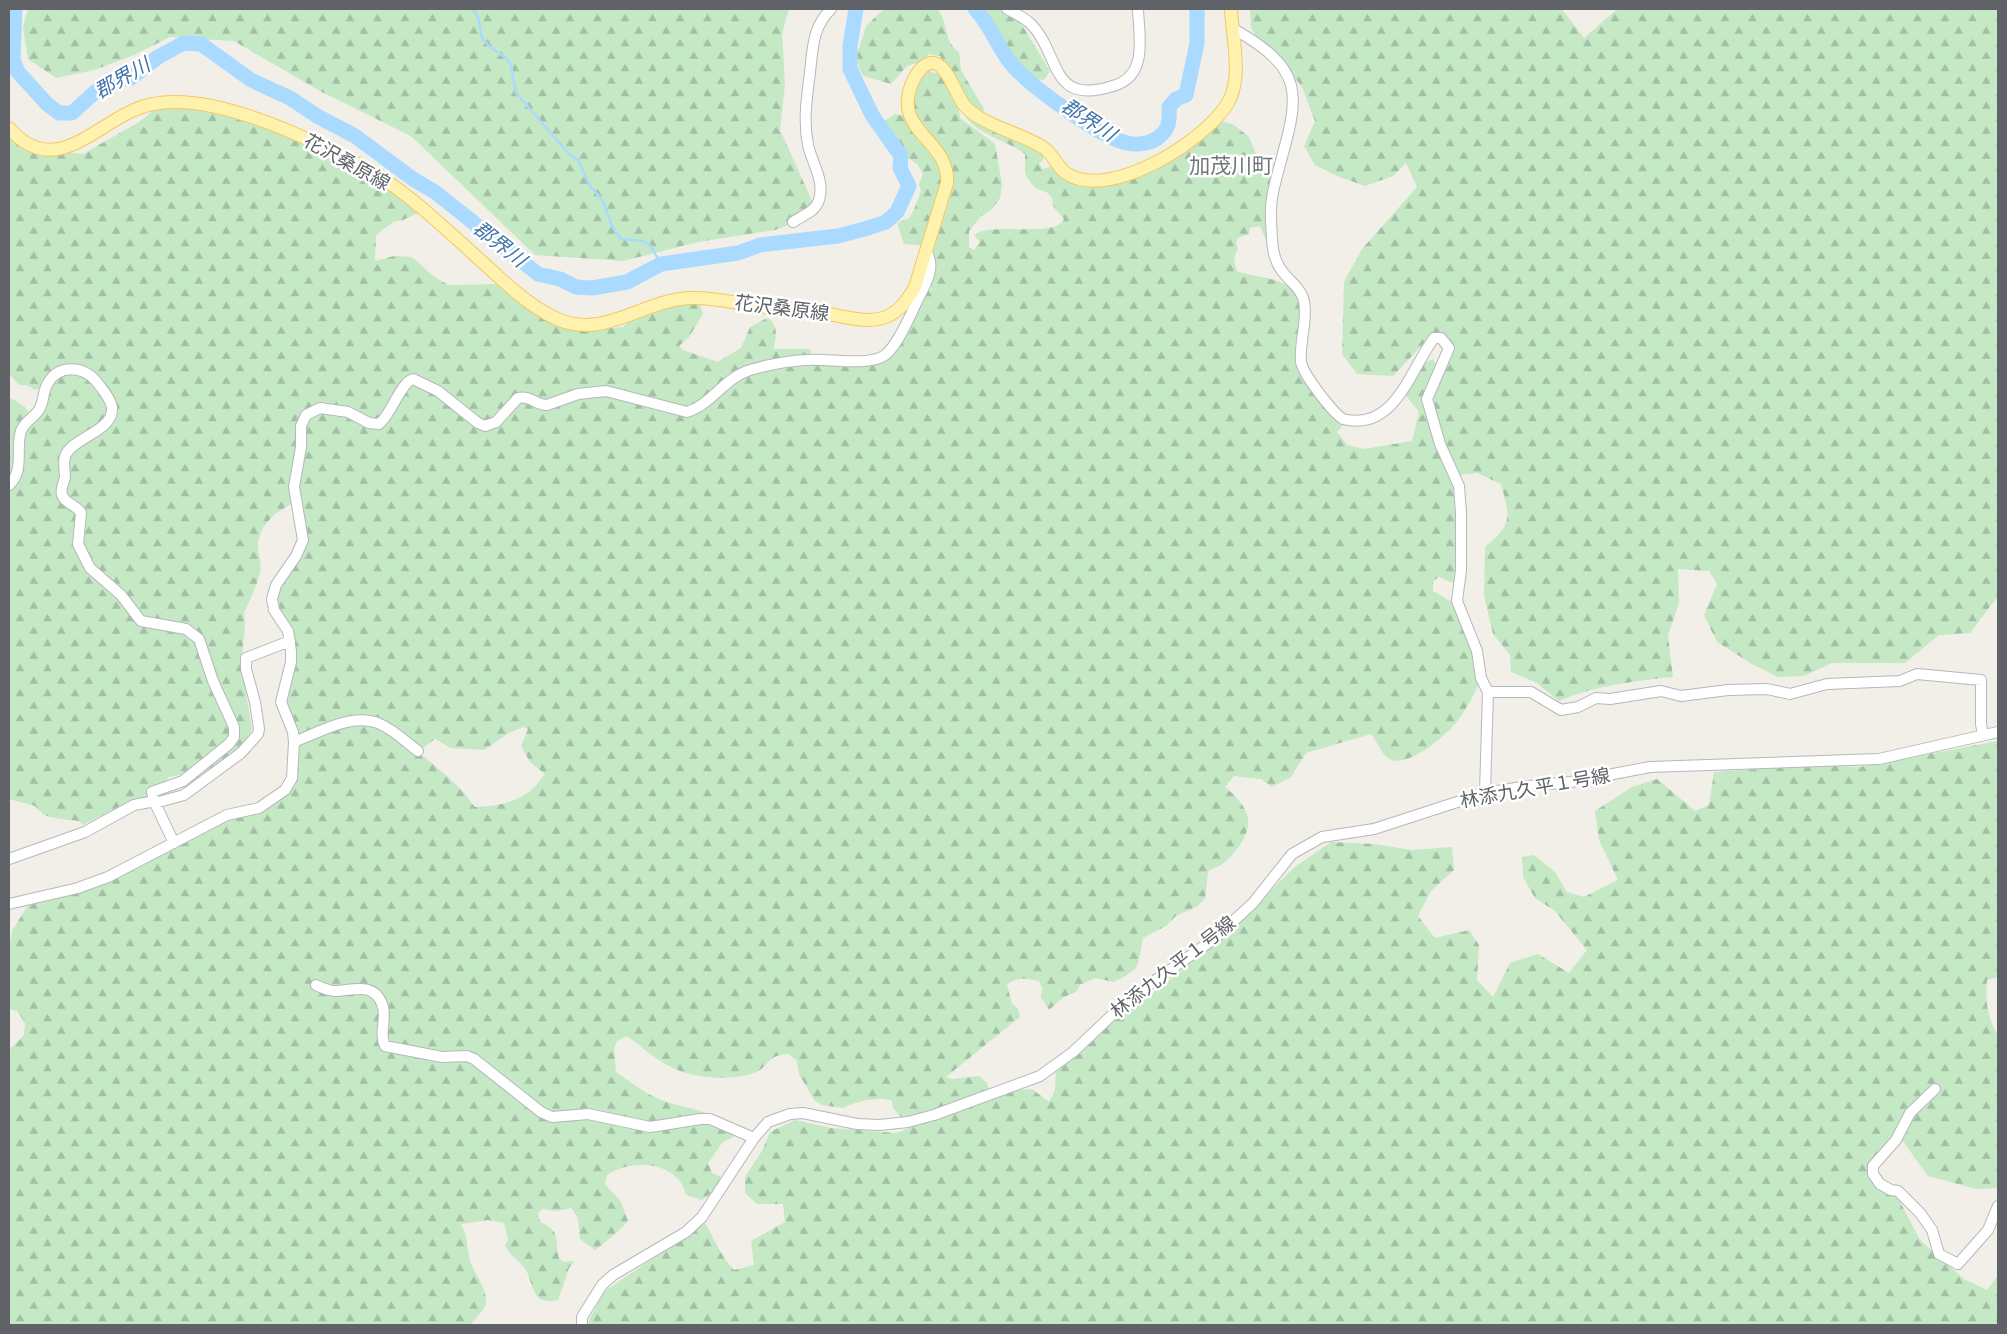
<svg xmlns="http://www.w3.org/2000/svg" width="2007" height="1334" font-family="'Space Grotesk','Noto Sans JP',sans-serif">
  <defs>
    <pattern id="forest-firs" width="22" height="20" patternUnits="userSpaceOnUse" patternTransform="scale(1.25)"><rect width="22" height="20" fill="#c5e8c5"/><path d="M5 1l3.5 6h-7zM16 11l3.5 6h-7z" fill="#a3c0a4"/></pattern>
  </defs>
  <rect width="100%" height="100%" fill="#f1efe8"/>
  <path fill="url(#forest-firs)" d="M 28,9 L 789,9 L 782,33 L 785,84 L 780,130 L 818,214 L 775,230 L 698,242 L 623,261 L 535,255 L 411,136 L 320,91 L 234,41 L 170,37 L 134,55 L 94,70 L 56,78 L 28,59 L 23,27 Z
    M 884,9 L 937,9 C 949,21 943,42 959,52 L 961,70 L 984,109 L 983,113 L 969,106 L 940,56 L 929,54 L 920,62 L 907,66 L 891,84 L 864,76 L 859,69 L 857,55 L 866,26 Z
    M 982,9 L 998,9 L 1016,19 L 1022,25 L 1050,71 L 1044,80 C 1018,78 996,28 982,9 Z
    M 1250,9 L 1562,9 L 1584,38 L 1617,9 L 1998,9 L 1998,596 L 1970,633 L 1939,635 L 1905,663 L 1832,663 L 1804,676 L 1778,677 L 1752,664 L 1717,642 L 1704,615 L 1717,584 L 1709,571 L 1678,569 L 1679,603 L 1668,635 L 1673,677 C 1634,681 1596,685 1559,701 L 1537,683 L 1511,672 L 1510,655 L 1493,634 L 1484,595 L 1485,547 C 1513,524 1510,518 1501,484 L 1477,473 L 1459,475 C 1452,461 1430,412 1432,398 C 1435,382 1468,343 1442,334 L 1427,340 L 1393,376 L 1357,374 L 1342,354 L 1344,282 L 1362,249 L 1417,187 L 1406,163 L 1393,176 L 1365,186 L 1337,176 L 1315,165 L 1304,146 L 1315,121 L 1302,87 L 1286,67 L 1264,56 L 1251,27 Z
    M 929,71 L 944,76 L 958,102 L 960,118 L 995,144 L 1002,184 L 1000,198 L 991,210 L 981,216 L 969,231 L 969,247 L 974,250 L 980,242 L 974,235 C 992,221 1055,239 1064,219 L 1053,206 L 1052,198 L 1048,193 L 1035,188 L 1028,179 L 1025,173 L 1025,154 C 1011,142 964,130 963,109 L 977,119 L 1035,145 L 1043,151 L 1043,159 L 1039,164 L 1043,169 L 1053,166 C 1062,178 1076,182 1090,183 C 1140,186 1184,154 1218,120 L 1234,125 L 1249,137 L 1256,154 L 1273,178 L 1268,201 L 1269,239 L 1266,240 L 1260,226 L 1250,228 L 1249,234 L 1238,238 L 1236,242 L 1238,249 C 1233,258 1233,263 1238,272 L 1275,280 L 1295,289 L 1298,294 L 1302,309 L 1298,357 L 1300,369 L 1335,416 L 1343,425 L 1337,432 L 1347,445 L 1364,449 L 1412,441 L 1419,412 L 1404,393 L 1420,365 L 1433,359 L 1438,367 C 1435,376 1429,382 1426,391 C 1416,419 1456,472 1459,503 C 1461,529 1456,557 1455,584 L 1439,577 L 1433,581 L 1433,591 L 1455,604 C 1461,628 1486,648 1482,674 C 1481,684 1463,715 1455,724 C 1445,736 1405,771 1388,758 C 1382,754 1376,740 1371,734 L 1306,753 L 1291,777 L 1272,787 L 1261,779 L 1234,776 L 1225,787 C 1235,795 1246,806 1248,819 C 1251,834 1233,857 1221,865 C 1217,868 1212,867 1208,872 L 1205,899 L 1196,907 L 1176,916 L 1166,926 L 1143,938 L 1139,960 L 1136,968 L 1127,975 L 1114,982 L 1095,978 L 1080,985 L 1076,992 L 1064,997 L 1049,1010 L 1041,997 L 1042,988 L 1039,981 C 1028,979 1016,976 1007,985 L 1012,1004 L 1018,1009 L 1020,1017 L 946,1077 L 952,1079 L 979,1076 L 986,1082 L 990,1091 L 932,1112 L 907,1118 L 901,1117 L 893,1108 L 892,1101 C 879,1096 855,1101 843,1108 L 822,1105 L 814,1100 L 799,1074 L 797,1061 L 789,1054 C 765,1055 770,1067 754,1073 C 731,1081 693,1079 671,1067 C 656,1060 641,1046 627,1036 L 617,1041 L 614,1048 L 616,1072 C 633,1084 649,1097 670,1103 C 695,1110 715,1113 738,1127 L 733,1137 L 722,1143 L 708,1163 L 712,1173 L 720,1176 L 721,1181 L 716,1190 L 702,1200 L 686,1195 C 679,1161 631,1158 607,1175 L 605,1184 L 621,1202 L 628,1221 C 618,1232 607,1241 595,1250 L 580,1239 L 578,1219 L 572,1208 L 557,1211 L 542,1209 L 538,1213 L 540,1222 C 562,1232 554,1238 559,1258 L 563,1262 L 575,1261 L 569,1268 L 558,1300 C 532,1306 534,1286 526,1270 C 520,1261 510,1256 505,1246 L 508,1239 L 504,1223 L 488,1220 L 461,1224 C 469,1238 466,1252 472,1266 C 477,1277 487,1290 486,1303 C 484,1311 475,1319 470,1325 L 9,1325 L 9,1054 L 11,1048 L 24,1035 L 25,1023 L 17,1011 L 9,1009 L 9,949 L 12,931 L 30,902 L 95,884 L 205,831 L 222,820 L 263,808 L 289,789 L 293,779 L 295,748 L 300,744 C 317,733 345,720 365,722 C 386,724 448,774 463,792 C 467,796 470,802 475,807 C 495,806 513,804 530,791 C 536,787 540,779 545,774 L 530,762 L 521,746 L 528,729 L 523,727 L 507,734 L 484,750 L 451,748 L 435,739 L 420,750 C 368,711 365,712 305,736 L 297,734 L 295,730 L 284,703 L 293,663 L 292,637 L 289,625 L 275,608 L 274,601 L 278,587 L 302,551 L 305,541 L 305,528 L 297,496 L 303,427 L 308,415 C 334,397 354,426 378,426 C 395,416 396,390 412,381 L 440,395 L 483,428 L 493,427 L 519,400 C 530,396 537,409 547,407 C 567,404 584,391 606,393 C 632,396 657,415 683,414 C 706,414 725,378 753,372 C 770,368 788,364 805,362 C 835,359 865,371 890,353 L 925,292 L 932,290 L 930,282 L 933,272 L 932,250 L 951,183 L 952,171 L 946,155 L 918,124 L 913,115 L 912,102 L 916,83 Z
    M 190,107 L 250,120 L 355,165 L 420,212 L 403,220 L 393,222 L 376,235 L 375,261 L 394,256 L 412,257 L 432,275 L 448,285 L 500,284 L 526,304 L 600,329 L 623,327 L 632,318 L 691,301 L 699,302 L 703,314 L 689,337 L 679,346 L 683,350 L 718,362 L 741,348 L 750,327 L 767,318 C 780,325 775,337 774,349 L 810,349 L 811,353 L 805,358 L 750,368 L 690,409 L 619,392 L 552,402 L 527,395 L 486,425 L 414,378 L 378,423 L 348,410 L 304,414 L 294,503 C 275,511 256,528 258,550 C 259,557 262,567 260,573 C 256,587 250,600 244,613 L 245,626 L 241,664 L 252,729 C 243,750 205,776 184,787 C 177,791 166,792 158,794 L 179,784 L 236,738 L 199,636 L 145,621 L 82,553 L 84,516 L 67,499 L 66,458 L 109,422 L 110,396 L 72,367 L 36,390 L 26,385 L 19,385 L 9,374 L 9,133 L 65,152 L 83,154 L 139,122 L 157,108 Z
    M 895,114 L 903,116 L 908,120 L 936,154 L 944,172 L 926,246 L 904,244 L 897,223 L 909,218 L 914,210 L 921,191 L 919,184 L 923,174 L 918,165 L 901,152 L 881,123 Z
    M 80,371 L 107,396 L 109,414 L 68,450 L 60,489 L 77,510 L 76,542 L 130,612 L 192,633 L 233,737 L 189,776 L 180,775 L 169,777 L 151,796 L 131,801 L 83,825 L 79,821 L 54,818 L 44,815 L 35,806 L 9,799 L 9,487 L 22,433 L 55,377 Z
    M 9,397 L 24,406 L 31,415 L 23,422 L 17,467 L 9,482 Z
    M 1998,741 L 1998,977 L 1987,980 C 1985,998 1987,1020 1998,1035 L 1998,1188 L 1976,1189 L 1928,1176 L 1899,1136 L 1871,1166 L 1873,1185 L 1898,1198 L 1920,1240 L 1964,1279 L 1987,1290 L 1998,1275 L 1998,1325 L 588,1325 L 589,1320 L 605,1291 L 705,1223 L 724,1258 L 734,1270 L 754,1265 L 751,1241 L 785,1222 L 783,1204 L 757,1204 L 745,1193 L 745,1177 L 762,1151 L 770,1132 L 795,1120 L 831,1128 L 896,1133 L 1011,1090 L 1032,1089 L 1049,1102 L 1055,1090 L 1056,1068 L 1098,1033 L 1158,989 L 1215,944 L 1296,866 L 1331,842 L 1374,844 L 1412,850 L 1452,847 L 1454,870 L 1431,891 L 1418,916 L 1435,938 L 1469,930 L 1479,945 L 1477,980 L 1493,997 L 1510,963 L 1538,954 L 1569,973 L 1587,950 L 1555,911 L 1535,898 L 1523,877 L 1522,857 L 1534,855 L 1555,872 L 1567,892 L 1584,897 L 1618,880 L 1599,840 L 1595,811 L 1632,787 L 1657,779 L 1695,811 L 1709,805 L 1714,772 L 1813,765 L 1860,767 Z"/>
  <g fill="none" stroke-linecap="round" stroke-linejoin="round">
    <path stroke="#aadaff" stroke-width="2.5" d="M 473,9 L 478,17 L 482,38 L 490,47 L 506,58 L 511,65 L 516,93 L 569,154 L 578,160 L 590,186 L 603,201 L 612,226 L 621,239 L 643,241 L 650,245 L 661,264"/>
    <path stroke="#aadaff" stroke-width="15" d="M 15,9 L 13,60 L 18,72 L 47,104 L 59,113 L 72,113 L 95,92 L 116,81 L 131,78 L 158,57 L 184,43 L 201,44 L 251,80 L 290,98 L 317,116 L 355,136 L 413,179 L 435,192 L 538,274 L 560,279 L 576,287 L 592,288 L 627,282 L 661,264 L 738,253 L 760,245 L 838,236 L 868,228 L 886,222 L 897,212 L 909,186 L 900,168 L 901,156 L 872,115 L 850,69 L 850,46 L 856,9
      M 975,9 C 991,25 998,49 1013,66 C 1032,87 1096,134 1123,142 C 1133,145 1146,145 1156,139 C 1169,131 1170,121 1169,107 L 1176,99 L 1186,95 L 1197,43 L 1197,9"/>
    <defs>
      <path id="minor" d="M 1007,9 C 1015,13 1023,17 1030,23 C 1062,55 1048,108 1116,85 C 1148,74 1139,36 1138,9
        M 1232,28 C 1306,70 1300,93 1279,168 C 1274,188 1270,199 1271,220 C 1272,235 1271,255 1280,268 C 1287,280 1301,287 1304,301 C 1308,321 1299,342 1301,362 C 1303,374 1332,412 1343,419 C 1395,432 1410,370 1434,338 L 1441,338 L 1449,348 L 1427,399 L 1440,444 L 1459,486 L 1461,513 L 1461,570 L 1457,601 L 1477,651 L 1481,678 L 1488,692 L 1485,793
        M 793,222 C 802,216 816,211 819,200 C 825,181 812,163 808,145 C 803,119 807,97 810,72 C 813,48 812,28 831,9
        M 9,485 C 25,470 15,449 21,431 C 25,420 35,418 40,408 C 44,400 43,390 48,383 C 59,364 83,366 96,381 C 102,389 110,397 112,407 C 114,431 76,436 66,454 C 62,461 65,469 65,477 C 64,483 60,489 62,495 C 65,504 77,505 81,513 L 78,544 L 90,568 L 121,595 L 141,621 L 186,629 L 199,639 L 213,681 L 234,727 L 234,737 L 229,744 L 183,781 L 152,792 L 155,803 L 174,843
        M 1488,692 L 1531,692 L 1561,710 L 1578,707 L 1596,698 L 1610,699 L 1661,691 L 1681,696 L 1728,690 L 1767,689 L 1790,694 L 1827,684 L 1900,681 L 1917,674 L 1981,680 L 1981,724 L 1983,735
        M 294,742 C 320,732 352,712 380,724 C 394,730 406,742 418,751
        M 9,859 L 85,832 L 134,805 L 150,802 L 155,803 L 184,795 L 241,753 L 258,734 L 259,729 L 255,702 L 246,669 L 246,658 L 290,641
        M 9,904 L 78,888 L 108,877 L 227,815 L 259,808 L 285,790 L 292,778 L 294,742 L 293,732 L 281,702 L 291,662 L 291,651 L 288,631 L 274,610 L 272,599 L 276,585 L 296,556 L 303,540 L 294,487 L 301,447 L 301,426 L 306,415 L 320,408 L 348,412 L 369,423 L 379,424 C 391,415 401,382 413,379 L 438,391 L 478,423 L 485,426 L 496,422 L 518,398 C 530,395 536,405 547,405 L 578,394 L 606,391 L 687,412 C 711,405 724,378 750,370 C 767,365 788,361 806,360 C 827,358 869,367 885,355 C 898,345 911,314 918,299 C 925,285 936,268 927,253
        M 316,985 C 322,988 328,991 335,991 C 353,990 374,982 382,1004 C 388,1018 378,1032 385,1046 L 442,1057 L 467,1056 L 474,1059 L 541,1112 L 552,1117 L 588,1114 L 650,1127 L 701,1119 L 710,1119 L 754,1138
        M 1935,1089 L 1910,1113 L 1896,1140 L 1873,1166 L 1873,1174 L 1880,1184 L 1891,1190 L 1898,1191 L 1920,1213 L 1932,1230 L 1939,1254 L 1958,1264 L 1988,1230 L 1998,1206
        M 582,1325 L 582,1317 L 602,1285 L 613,1275 L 686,1232 L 702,1217 L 754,1138 L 768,1122 L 790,1114 L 803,1113 L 857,1124 L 879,1125 L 908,1122 L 934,1115 L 1040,1076 L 1073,1052 L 1130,998 L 1214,939 L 1253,903 L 1292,854 L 1322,837 L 1374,829 L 1485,793 L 1528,786 L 1571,782 L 1650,767 L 1879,759 L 1998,732"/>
      <path id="major" d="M 9,128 C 59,185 102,113 153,104 C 213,92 307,137 360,165 C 404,188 442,226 479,259 C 502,280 526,304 555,318 C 605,342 646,296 697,298 C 724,299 750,306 777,309 C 792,311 808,310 823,313 C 843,316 869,325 888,316 C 901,310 908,299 915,287 L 947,183 C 950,138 888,131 914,79 C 917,73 923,65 930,63 C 946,60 956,95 964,105 C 982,126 1020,132 1044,148 C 1053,154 1057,167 1066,173 C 1109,203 1211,138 1230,99 C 1242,73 1232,36 1231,9"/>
    </defs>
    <use href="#minor" stroke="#b5b8bc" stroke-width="12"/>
    <use href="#major" stroke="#f2c960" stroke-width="14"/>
    <use href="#minor" stroke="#fff" stroke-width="10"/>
    <use href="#major" stroke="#fff2af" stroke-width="12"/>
  </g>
  <g text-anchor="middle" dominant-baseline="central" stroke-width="5" stroke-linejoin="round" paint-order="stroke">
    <g font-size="19" fill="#5f6368" stroke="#fff">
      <text transform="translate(347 162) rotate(29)">花沢桑原線</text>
      <text transform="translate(782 308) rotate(7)">花沢桑原線</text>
      <text transform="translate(1535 788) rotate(-10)">林添九久平１号線</text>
      <text transform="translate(1173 967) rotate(-38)">林添九久平１号線</text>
    </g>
    <g font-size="20" font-style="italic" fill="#4174aa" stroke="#fff">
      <text transform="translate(122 78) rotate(-30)">郡界川</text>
      <text transform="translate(1089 120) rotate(33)">郡界川</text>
      <text transform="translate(500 244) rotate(38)">郡界川</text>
    </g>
    <g font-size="21" fill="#70757a" stroke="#fff">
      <text x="1231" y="165">加茂川町</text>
    </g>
  </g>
  <rect width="2007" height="1334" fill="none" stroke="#5f6368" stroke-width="20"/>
</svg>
